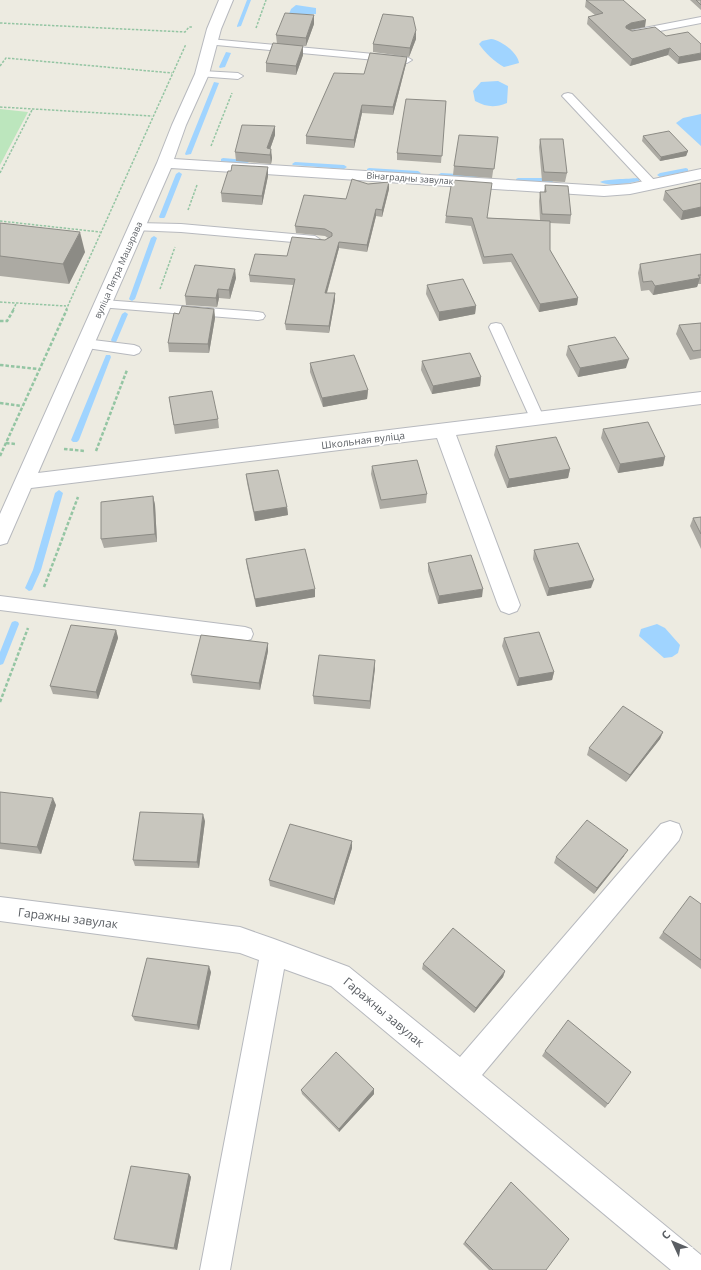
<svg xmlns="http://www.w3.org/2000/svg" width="701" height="1270" font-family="'Open Sans',sans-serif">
  <rect width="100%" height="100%" fill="#edebe1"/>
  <path fill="#bce6bd" d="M 0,109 L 28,112 L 0,165 Z"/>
  <path fill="#a0d4ff" d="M 296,5 L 316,8 L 316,14 L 289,14 L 291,9 Z
    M 491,39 C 501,40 518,53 519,63 L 504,67 C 495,62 484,52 479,44 L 482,41 Z
    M 498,81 L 508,86 L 507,103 C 494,108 487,107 475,101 L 473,91 L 481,82 Z
    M 701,114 L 701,146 L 676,123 L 683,118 Z
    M 657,624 L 665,628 L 680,645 L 678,653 L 672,657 L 664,658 L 639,636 L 641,629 Z"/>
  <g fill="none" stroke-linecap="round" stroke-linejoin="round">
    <path fill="#a0d4ff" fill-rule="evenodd" d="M 247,0 L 251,0 L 241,26 L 237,27 L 237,26 Z
      M 226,52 L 231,53 L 225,67 L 220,68 L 219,67 Z
      M 214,82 L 219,83 L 191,154 L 186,155 L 185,154 Z
      M 223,158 L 246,160 L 249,162 L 246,164 L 221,161 L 221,159 Z
      M 295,162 L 344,165 L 347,167 L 344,169 L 293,165 L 292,164 Z
      M 369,168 L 418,171 L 421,173 L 418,175 L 367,171 L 367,169 Z
      M 686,168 L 688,169 L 688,171 L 660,177 L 657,175 L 660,173 Z
      M 179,172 L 182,174 L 165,217 L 164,218 L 160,218 L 159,217 L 176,174 Z
      M 441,173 L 475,175 L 478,177 L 475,179 L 439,176 L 438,175 Z
      M 518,178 L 552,178 L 555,180 L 552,182 L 516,181 L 516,179 Z
      M 637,178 L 639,179 L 639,181 C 630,183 608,187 600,182 C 605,179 629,179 637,178 Z
      M 154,236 L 157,238 L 135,299 L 132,301 L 130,300 L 129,299 L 151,238 Z
      M 125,312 L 128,314 L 117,340 L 116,342 L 112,342 L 111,340 L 122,314 Z
      M 106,355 L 110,355 L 111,357 L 79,440 L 77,442 L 73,442 L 71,440 Z
      M 59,490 L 63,493 L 41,570 L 32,590 L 29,591 L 25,588 L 33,570 L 55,493 Z
      M 15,621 L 18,622 L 19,624 L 4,662 L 3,664 L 0,665 L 0,652 L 11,624 L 12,622 Z"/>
    <defs>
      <path id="service" d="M 701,17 L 701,23 L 634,36 L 629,33 L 634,30 Z
        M 210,39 L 407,57 L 412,60 L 407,63 L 206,44 L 205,42 L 206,40 Z
        M 202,71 L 238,73 L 243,76 L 238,79 L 198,76 L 197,74 Z
        M 568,93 L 572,94 L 656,182 L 658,185 L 656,188 L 648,188 L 564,98 L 562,96 L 564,94 Z
        M 137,223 L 181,224 L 315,236 L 321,240 L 315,244 L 181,232 L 133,230 L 131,227 Z
        M 104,300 L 258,312 L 263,313 L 265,316 L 263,319 L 258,320 L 99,307 L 97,304 L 99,301 Z
        M 496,323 L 501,324 L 503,327 L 544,418 L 542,422 L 537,423 L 532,422 L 530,418 L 489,327 L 491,324 Z
        M 85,339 L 134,345 L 139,347 L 141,350 L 139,353 L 134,355 L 80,347 L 78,344 L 80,341 Z
        M 0,596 L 245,627 L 251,629 L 253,634 L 251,639 L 245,641 L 0,610 Z"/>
      <path id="minor" d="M 219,0 L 233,0 L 221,29 L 209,74 L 186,125 L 174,159 L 604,186 L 630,184 L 701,169 L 701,179 L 630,194 L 604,196 L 171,168 L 38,473 L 701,392 L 701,404 L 456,435 L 520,605 L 517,611 L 509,614 L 501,611 L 498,605 L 437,438 L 31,488 L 7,543 L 0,545 L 0,514 L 157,163 L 172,125 L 195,74 L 207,29 Z
        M 670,821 L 679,824 L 682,832 L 679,840 L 482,1075 L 701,1255 L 701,1270 L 671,1270 L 331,986 L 284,969 L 230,1270 L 200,1270 L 259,960 L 240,953 L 0,921 L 0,897 L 240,927 L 274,939 L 349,967 L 460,1057 L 661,824 Z"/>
    </defs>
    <use href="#service" stroke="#b7b9be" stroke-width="2"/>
    <use href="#minor" stroke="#b7b9be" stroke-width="2"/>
    <path stroke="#94c5a3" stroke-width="1.5" stroke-dasharray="2.5 1.5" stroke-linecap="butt" d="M 0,23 L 185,32 L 189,27 L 192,27
      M 256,28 L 266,0
      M 0,66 L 6,58 L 172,73
      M 0,107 L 152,116
      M 211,146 L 232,93
      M 0,173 L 32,110
      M 188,210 L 197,185
      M 0,221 L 100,232
      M 160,289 L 175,247
      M 0,302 L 66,306
      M 13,310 L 16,304
      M 66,310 L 186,44"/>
    <path stroke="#94c5a3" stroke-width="2.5" stroke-dasharray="3.5 2" stroke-linecap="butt" d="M 0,321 L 7,321 L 14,309
      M 0,365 L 38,369
      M 0,403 L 22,406
      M 6,443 L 15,444
      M 64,449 L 85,451
      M 96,451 L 127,370
      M 0,456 L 67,309
      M 44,587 L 78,497
      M 0,702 L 28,628"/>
    <use href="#service" fill="#fff" fill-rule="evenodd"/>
    <use href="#minor" fill="#fff" fill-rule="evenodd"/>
  </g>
  <path fill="#acaaa3" d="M 586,0 L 645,27 L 629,30 L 632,31 L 666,36 L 701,44 L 678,64 L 668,55 L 630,66 L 587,24 L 588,17 L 595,15 L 585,7 Z
    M 690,0 L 701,0 L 701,10 Z
    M 314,15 L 314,24 L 306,46 L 303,46 L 303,55 L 296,75 L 266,72 L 266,63 L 277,44 L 276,35 Z
    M 416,39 L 409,57 L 373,52 L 373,44 Z
    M 407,57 L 406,64 L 393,115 L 362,113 L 354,148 L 306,144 L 306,136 L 364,74 Z
    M 446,101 L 441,163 L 397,160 L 397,153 Z
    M 275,126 L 275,135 L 270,149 L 272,158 L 271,164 L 236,161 L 235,152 Z
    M 643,136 L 688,151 L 686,156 L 660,161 L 642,141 Z
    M 498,137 L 492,178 L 453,175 L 454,166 Z
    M 540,139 L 567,173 L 565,182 L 542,181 L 539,147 Z
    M 268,167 L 268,176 L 262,205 L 222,202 L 221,193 L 231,171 Z
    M 389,182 L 389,189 L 382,217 L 376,216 L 367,252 L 339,248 L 327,293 L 335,293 L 335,300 L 329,333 L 286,330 L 285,324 L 293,285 L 250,282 L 249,275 L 287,256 L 325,240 L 328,238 L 325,236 L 296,233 L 295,226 L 346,199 L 368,184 Z
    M 701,183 L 701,216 L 681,220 L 663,200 L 665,191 Z
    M 545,185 L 571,215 L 570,224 L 550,223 L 550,250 L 578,298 L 577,305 L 539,312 L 511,262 L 483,264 L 471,226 L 445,223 L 446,216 L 540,220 L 539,201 L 540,192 L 544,192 Z
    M 0,223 L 85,252 L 69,284 L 0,276 Z
    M 701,254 L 701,284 L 698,284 L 697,287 L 653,295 L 649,290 L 641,291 L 638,273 L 640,264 Z
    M 236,278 L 230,299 L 219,298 L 217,307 L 186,305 L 185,296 Z
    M 427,285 L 476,306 L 475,314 L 439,321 L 426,294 Z
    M 214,309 L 215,318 L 209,353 L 169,352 L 168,343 Z
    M 701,323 L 701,358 L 690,360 L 676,334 L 679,325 Z
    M 568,346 L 626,368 L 578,377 L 566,355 Z
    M 422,361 L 481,377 L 480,386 L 432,394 L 421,370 Z
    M 310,363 L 368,390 L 367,399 L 323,407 L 310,372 Z
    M 169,397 L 218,419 L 219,428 L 175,434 Z
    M 603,429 L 665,457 L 663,466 L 618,473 L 601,438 Z
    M 496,446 L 570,469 L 568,478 L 507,488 L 494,455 Z
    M 372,466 L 427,494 L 426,503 L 380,509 L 371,474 Z
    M 246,474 L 287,507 L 288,515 L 255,521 L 247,483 Z
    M 153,496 L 155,505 L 157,542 L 104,548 L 101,539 Z
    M 701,517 L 701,549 L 690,526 L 693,518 Z
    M 534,550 L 591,588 L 547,596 L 533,559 Z
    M 246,559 L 315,597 L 256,607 L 247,567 Z
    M 428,563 L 482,597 L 438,604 L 428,571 Z
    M 116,630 L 118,638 L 98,699 L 53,694 L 50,686 Z
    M 504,638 L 554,672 L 552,680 L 517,686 L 502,646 Z
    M 268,643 L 268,651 L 260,690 L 193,683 L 191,675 Z
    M 375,668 L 370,709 L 314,704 L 313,696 Z
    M 663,732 L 660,739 L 626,782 L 587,755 L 589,748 Z
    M 0,792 L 56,805 L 41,854 L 0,849 Z
    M 205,821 L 199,868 L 135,866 L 133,860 Z
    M 352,848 L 334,905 L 270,886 L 269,880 Z
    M 624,856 L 594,894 L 554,863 L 556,857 Z
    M 701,904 L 701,969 L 659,938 L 663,932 Z
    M 423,964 L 505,971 L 503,977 L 474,1013 L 422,969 Z
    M 211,972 L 199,1030 L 135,1021 L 132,1016 Z
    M 545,1051 L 608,1104 L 605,1108 L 542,1056 Z
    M 301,1090 L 374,1094 L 339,1132 L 302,1094 Z
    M 189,1174 L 191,1177 L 177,1250 L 118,1241 L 114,1239 Z
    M 511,1182 L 546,1270 L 489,1270 L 463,1244 Z"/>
  <path fill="#8c8b85" d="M 314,15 L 314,24 L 306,46 L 306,38 Z
    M 646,20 L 645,27 L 629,30 L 624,33 L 626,26 L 631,23 Z
    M 416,30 L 416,39 L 409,57 L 410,48 Z
    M 303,46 L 303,55 L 296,75 L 296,66 Z
    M 670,48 L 668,55 L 630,66 L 632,59 Z
    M 701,53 L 701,60 L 678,64 L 679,57 Z
    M 407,57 L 406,64 L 393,115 L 393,107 Z
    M 362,105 L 362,113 L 354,148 L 354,140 Z
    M 275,126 L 275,135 L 268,155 L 267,148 Z
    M 271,149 L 272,158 L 271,164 L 270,155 Z
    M 688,151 L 686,156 L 660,161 L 661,157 Z
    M 268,167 L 268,176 L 262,205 L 262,196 Z
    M 389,182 L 389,189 L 382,217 L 382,210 Z
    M 701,207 L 701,216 L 681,220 L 683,211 Z
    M 376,209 L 376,216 L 367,252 L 367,245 Z
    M 80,232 L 85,252 L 69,284 L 63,264 Z
    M 339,242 L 339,248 L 325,299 L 325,293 Z
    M 235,269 L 236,278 L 230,299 L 229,290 Z
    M 700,278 L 697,287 L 653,295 L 655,286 Z
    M 218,289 L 219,298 L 217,307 L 216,298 Z
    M 335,293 L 335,300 L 329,333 L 329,326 Z
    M 578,298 L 577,305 L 539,312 L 540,304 Z
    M 476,306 L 475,314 L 439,321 L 439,312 Z
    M 214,309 L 215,318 L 209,353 L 208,344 Z
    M 629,359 L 626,368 L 578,377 L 580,368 Z
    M 481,377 L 480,386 L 432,394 L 433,386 Z
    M 368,390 L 367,399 L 323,407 L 322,398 Z
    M 665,457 L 663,466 L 618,473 L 620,464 Z
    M 570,469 L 568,478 L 507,488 L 509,479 Z
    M 153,496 L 155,505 L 157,542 L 155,534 Z
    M 287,507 L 288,515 L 255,521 L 254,512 Z
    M 594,580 L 591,588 L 547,596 L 549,588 Z
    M 315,589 L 315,597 L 256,607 L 255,599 Z
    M 483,589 L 482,597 L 438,604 L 439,596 Z
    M 116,630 L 118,638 L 98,699 L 96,692 Z
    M 268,643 L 268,651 L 260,690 L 259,683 Z
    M 375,660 L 375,668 L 370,709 L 370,701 Z
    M 554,672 L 552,680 L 517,686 L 519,678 Z
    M 663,732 L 660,739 L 626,782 L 630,775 Z
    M 53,798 L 56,805 L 41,854 L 37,847 Z
    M 203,814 L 205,821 L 199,868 L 197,862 Z
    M 352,841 L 352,848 L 334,905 L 334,899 Z
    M 628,850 L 624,856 L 594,894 L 597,888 Z
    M 209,966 L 211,972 L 199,1030 L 197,1025 Z
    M 505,971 L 503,977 L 474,1013 L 476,1008 Z
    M 374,1089 L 374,1094 L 339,1132 L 339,1129 Z
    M 189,1174 L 191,1177 L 177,1250 L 174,1248 Z"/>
  <path fill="#c8c6be" stroke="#8c8b85" d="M 586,0 L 623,0 L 646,20 L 631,23 L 626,26 L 626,28 L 632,31 L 655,27 L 666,36 L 688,32 L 701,44 L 701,53 L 679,57 L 670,48 L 632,59 L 588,17 L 603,13 Z
    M 696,0 L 701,0 L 701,5 Z
    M 285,13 L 314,15 L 306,38 L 276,35 Z
    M 383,14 L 413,17 L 416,30 L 410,48 L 373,44 Z
    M 273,43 L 303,46 L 296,66 L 266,63 Z
    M 370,53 L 407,57 L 393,107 L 362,105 L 354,140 L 306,136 L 334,73 L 364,74 Z
    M 406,99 L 446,101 L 442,156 L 397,153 Z
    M 242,125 L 275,126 L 267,148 L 271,149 L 270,155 L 235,152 Z
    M 669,131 L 688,151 L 661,157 L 643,136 Z
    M 459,135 L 498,137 L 494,169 L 454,166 Z
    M 540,139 L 563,139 L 567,173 L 544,172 Z
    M 232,165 L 268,167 L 262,196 L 221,193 L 228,171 L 231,171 Z
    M 352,179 L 368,184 L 389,182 L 382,210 L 376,209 L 367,245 L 339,242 L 325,293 L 335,293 L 329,326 L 285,324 L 295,279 L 249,275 L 255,254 L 287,256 L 292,237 L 325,240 L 332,236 L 332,233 L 325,229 L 295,226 L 304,195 L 346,199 Z
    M 452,180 L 492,183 L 487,218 L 550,221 L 550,250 L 578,298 L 540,304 L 512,254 L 484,257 L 472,218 L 446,216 Z
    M 701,183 L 701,207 L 683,211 L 665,191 Z
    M 545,185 L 568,186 L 571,215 L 542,214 L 540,192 L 546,192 Z
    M 0,223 L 80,232 L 63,264 L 0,256 Z
    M 701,254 L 701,275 L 698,275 L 700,278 L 655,286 L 652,281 L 643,282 L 640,264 Z
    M 195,265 L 235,269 L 229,290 L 218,289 L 216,298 L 185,296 Z
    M 463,279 L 476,306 L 439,312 L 427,285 Z
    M 182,306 L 214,309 L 208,344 L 168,343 L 174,313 L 179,314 Z
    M 701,323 L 701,350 L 693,351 L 679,325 Z
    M 615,337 L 629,359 L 580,368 L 568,346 Z
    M 470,353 L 481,377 L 433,386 L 422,361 Z
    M 354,355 L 368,390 L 322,398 L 310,363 Z
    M 212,391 L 218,419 L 174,425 L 169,397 Z
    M 648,422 L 665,457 L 620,464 L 603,429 Z
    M 556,437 L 570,469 L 509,479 L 496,446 Z
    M 417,460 L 427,494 L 381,500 L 372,466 Z
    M 278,470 L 287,507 L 254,512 L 246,474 Z
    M 153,496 L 155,534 L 101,539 L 101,502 Z
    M 701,517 L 701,534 L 693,518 Z
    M 578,543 L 594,580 L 549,588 L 534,550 Z
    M 305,549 L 315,589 L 255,599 L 246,559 Z
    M 471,555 L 483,589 L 439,596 L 428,563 Z
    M 71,625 L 116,630 L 96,692 L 50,686 Z
    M 539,632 L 554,672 L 519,678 L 504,638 Z
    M 201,635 L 268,643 L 259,683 L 191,675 Z
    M 319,655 L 375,660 L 370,701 L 313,696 Z
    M 623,706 L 663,732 L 630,775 L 589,748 Z
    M 0,792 L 53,798 L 37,847 L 0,843 Z
    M 140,812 L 203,814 L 197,862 L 133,860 Z
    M 587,820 L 628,850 L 597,888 L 556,857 Z
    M 290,824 L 352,841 L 334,899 L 269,880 Z
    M 690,896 L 701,904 L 701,960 L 663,932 Z
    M 453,928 L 505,971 L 476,1008 L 423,964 Z
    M 147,958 L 209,966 L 197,1025 L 132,1016 Z
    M 568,1020 L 631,1072 L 608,1104 L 545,1051 Z
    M 336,1052 L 374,1089 L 339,1129 L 301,1090 Z
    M 131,1166 L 189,1174 L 174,1248 L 114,1239 Z
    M 511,1182 L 569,1239 L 546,1270 L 493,1270 L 465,1242 Z"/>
  <g text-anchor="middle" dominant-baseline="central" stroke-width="3.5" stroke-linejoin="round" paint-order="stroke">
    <g font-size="9" fill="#5a5e63" stroke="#fff">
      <text transform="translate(410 178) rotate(4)">Вінаградны завулак</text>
      <text transform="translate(118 270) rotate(-66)">вуліца Пятра Машэрава</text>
    </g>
    <g font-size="10" fill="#5a5e63" stroke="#fff">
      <text transform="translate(363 440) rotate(-7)">Школьная вуліца</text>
    </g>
    <g font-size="12" fill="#5a5e63" stroke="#fff">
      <text transform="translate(68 918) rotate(7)">Гаражны завулак</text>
      <text transform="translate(384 1012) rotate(40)">Гаражны завулак</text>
    </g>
  </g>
  <g transform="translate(673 1242) rotate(314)" stroke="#ffffff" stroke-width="3" paint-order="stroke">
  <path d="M0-3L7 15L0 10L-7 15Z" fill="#5a5e63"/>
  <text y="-6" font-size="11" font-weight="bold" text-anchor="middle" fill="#5a5e63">С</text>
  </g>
</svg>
